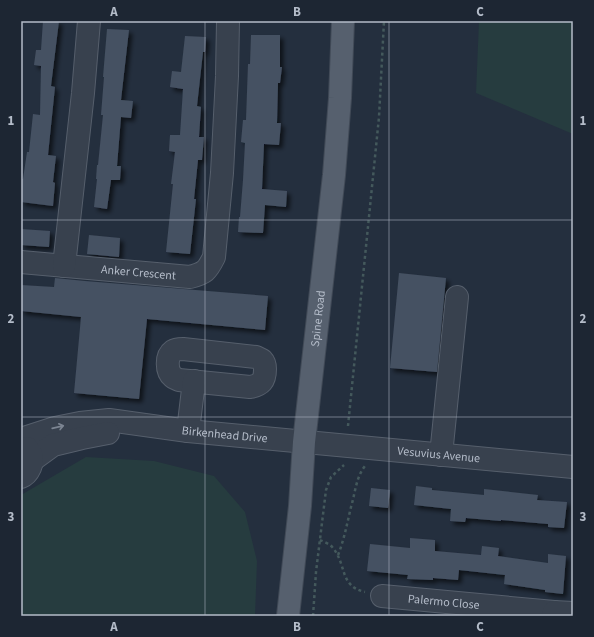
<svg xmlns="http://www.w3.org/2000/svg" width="594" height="637" font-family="'Source Sans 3',sans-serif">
  <defs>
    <filter id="shadow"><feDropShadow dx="3.5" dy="3.5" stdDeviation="2" flood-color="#0009"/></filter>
  </defs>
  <rect width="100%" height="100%" fill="#242f3e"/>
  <path fill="#263c3f" d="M 479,21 L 573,21 L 573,134 L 476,93 Z
    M 86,457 L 154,461 L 214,476 L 245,512 L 257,561 L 255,616 L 21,616 L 21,495 Z"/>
  <path fill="#455162" filter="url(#shadow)" d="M 43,21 L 59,21 L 51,86 L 55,87 L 48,155 L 56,156 L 53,182 L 55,183 L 53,206 L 21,202 L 22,179 L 23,179 L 27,152 L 29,152 L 33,114 L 40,115 L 41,66 L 34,65 L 36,50 L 41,50 Z
    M 107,29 L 129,30 L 121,100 L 133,101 L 131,118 L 121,117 L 117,166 L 121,166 L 120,180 L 111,180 L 107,209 L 94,207 L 97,179 L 96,179 L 97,165 L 98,165 L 103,115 L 101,115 L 104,77 L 103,77 Z
    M 251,35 L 280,35 L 280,67 L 282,67 L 280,83 L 278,83 L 277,123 L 281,123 L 279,145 L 264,144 L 262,189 L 287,191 L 286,207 L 265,205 L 263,233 L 238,232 L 239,217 L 240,217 L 243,180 L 245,143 L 241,142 L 243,120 L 246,120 L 248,64 L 250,64 Z
    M 185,36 L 206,37 L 205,52 L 203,52 L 197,106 L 201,107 L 199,137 L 204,137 L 202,160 L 198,160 L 194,199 L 196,199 L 190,254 L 166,252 L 173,184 L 171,184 L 175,152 L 169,151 L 170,135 L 180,135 L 183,89 L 170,87 L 172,71 L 181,72 Z
    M 21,229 L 50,231 L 49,247 L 21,245 Z
    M 89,235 L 120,238 L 119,257 L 87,254 Z
    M 399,273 L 446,278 L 437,372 L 390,368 Z
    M 55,278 L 85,281 L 268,296 L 265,330 L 147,319 L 139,399 L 74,393 L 81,317 L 21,311 L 21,285 L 54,287 Z
    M 416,486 L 432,488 L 432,490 L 484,495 L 484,489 L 538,495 L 537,500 L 567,502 L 564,528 L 548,527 L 548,524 L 501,520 L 501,521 L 466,518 L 465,522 L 450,521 L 451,509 L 414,505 Z
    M 371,488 L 390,490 L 388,508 L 369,506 Z
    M 410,538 L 435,540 L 435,551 L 481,555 L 482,546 L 499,548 L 498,556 L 548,563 L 548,554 L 566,556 L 563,594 L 545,592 L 545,590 L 504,584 L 505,575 L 459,570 L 458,580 L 433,578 L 433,580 L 407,579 L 408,575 L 367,571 L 370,544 L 410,548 Z"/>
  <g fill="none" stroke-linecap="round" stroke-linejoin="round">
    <defs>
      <g id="minor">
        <path id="s1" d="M 21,262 L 190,277 C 205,273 207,271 214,257 L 222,173 L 227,76 L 228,21"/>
        <path d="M 64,266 L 83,93 L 89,21"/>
        <path d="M 183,349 L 256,357 C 258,358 260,359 262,360 C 264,362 265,366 265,369 C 265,381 261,385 250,387 L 179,380 C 177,379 174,378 173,377 C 166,371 166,356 173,351 C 176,349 180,349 183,349 Z"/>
        <path d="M 188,431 L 194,381"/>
        <path id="s2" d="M 21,439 L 55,428 L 80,423 L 109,420 L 188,431 L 573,467"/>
        <path d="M 441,455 L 457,297"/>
        <path d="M 31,461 L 53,445 L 82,438 L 108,433"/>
        <path d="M 21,477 C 29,474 34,462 31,454 C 30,452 28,450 27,448"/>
        <path id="s3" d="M 382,596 L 554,612"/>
        <path d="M 553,616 L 554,612 L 573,613"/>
      </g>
      <g id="major">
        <path id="s4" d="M 288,616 L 300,506 L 304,442 L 334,175 L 340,98 L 343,21"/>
      </g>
    </defs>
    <use href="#minor" stroke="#565f6c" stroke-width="24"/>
    <use href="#major" stroke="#414a57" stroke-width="24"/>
    <path stroke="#44595c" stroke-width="2.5" stroke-dasharray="3 3" stroke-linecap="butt" d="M 348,426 L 379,117 L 384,21
      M 320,540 C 324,542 330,544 333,548 C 347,565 339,586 365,592
      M 338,555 C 344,540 347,524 351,507 C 355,494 356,477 365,466
      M 313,616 L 316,572 L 326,490 L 331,477 L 344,465"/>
    <use href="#minor" stroke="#38414e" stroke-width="22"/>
    <use href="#major" stroke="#56606e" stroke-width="22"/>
  </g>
  <defs><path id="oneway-shaft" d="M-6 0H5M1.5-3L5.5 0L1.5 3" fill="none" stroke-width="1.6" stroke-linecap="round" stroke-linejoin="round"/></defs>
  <use stroke="#7c8592" href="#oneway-shaft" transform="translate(58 427) rotate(-13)"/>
  <path fill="none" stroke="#b4bcc9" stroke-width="1" stroke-opacity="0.55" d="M 205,21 L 205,616M 389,21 L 389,616M 21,220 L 573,220M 21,417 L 573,417"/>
  <g text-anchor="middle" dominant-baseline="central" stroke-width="4" stroke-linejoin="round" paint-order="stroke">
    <g font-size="12" fill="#b4bcc9" stroke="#1d2633">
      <text stroke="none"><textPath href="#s1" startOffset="118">Anker Crescent</textPath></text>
      <text stroke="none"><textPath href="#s4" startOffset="299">Spine Road</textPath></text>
      <text stroke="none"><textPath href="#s2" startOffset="207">Birkenhead Drive</textPath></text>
      <text stroke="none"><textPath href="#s2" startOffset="422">Vesuvius Avenue</textPath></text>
      <text stroke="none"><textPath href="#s3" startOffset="62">Palermo Close</textPath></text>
    </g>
  </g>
  <rect width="594" height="637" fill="none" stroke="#1d2633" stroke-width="44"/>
  <rect x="22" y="22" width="550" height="593" fill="none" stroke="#b4bcc9" stroke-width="1.5"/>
  <g font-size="13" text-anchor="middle" font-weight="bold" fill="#b4bcc9">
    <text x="114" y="16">A</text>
    <text x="297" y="16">B</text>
    <text x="480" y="16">C</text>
    <text x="11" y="125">1</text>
    <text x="583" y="125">1</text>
    <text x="11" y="323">2</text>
    <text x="583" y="323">2</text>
    <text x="11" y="521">3</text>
    <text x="583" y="521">3</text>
    <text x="114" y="631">A</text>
    <text x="297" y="631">B</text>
    <text x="480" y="631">C</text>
  </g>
</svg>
